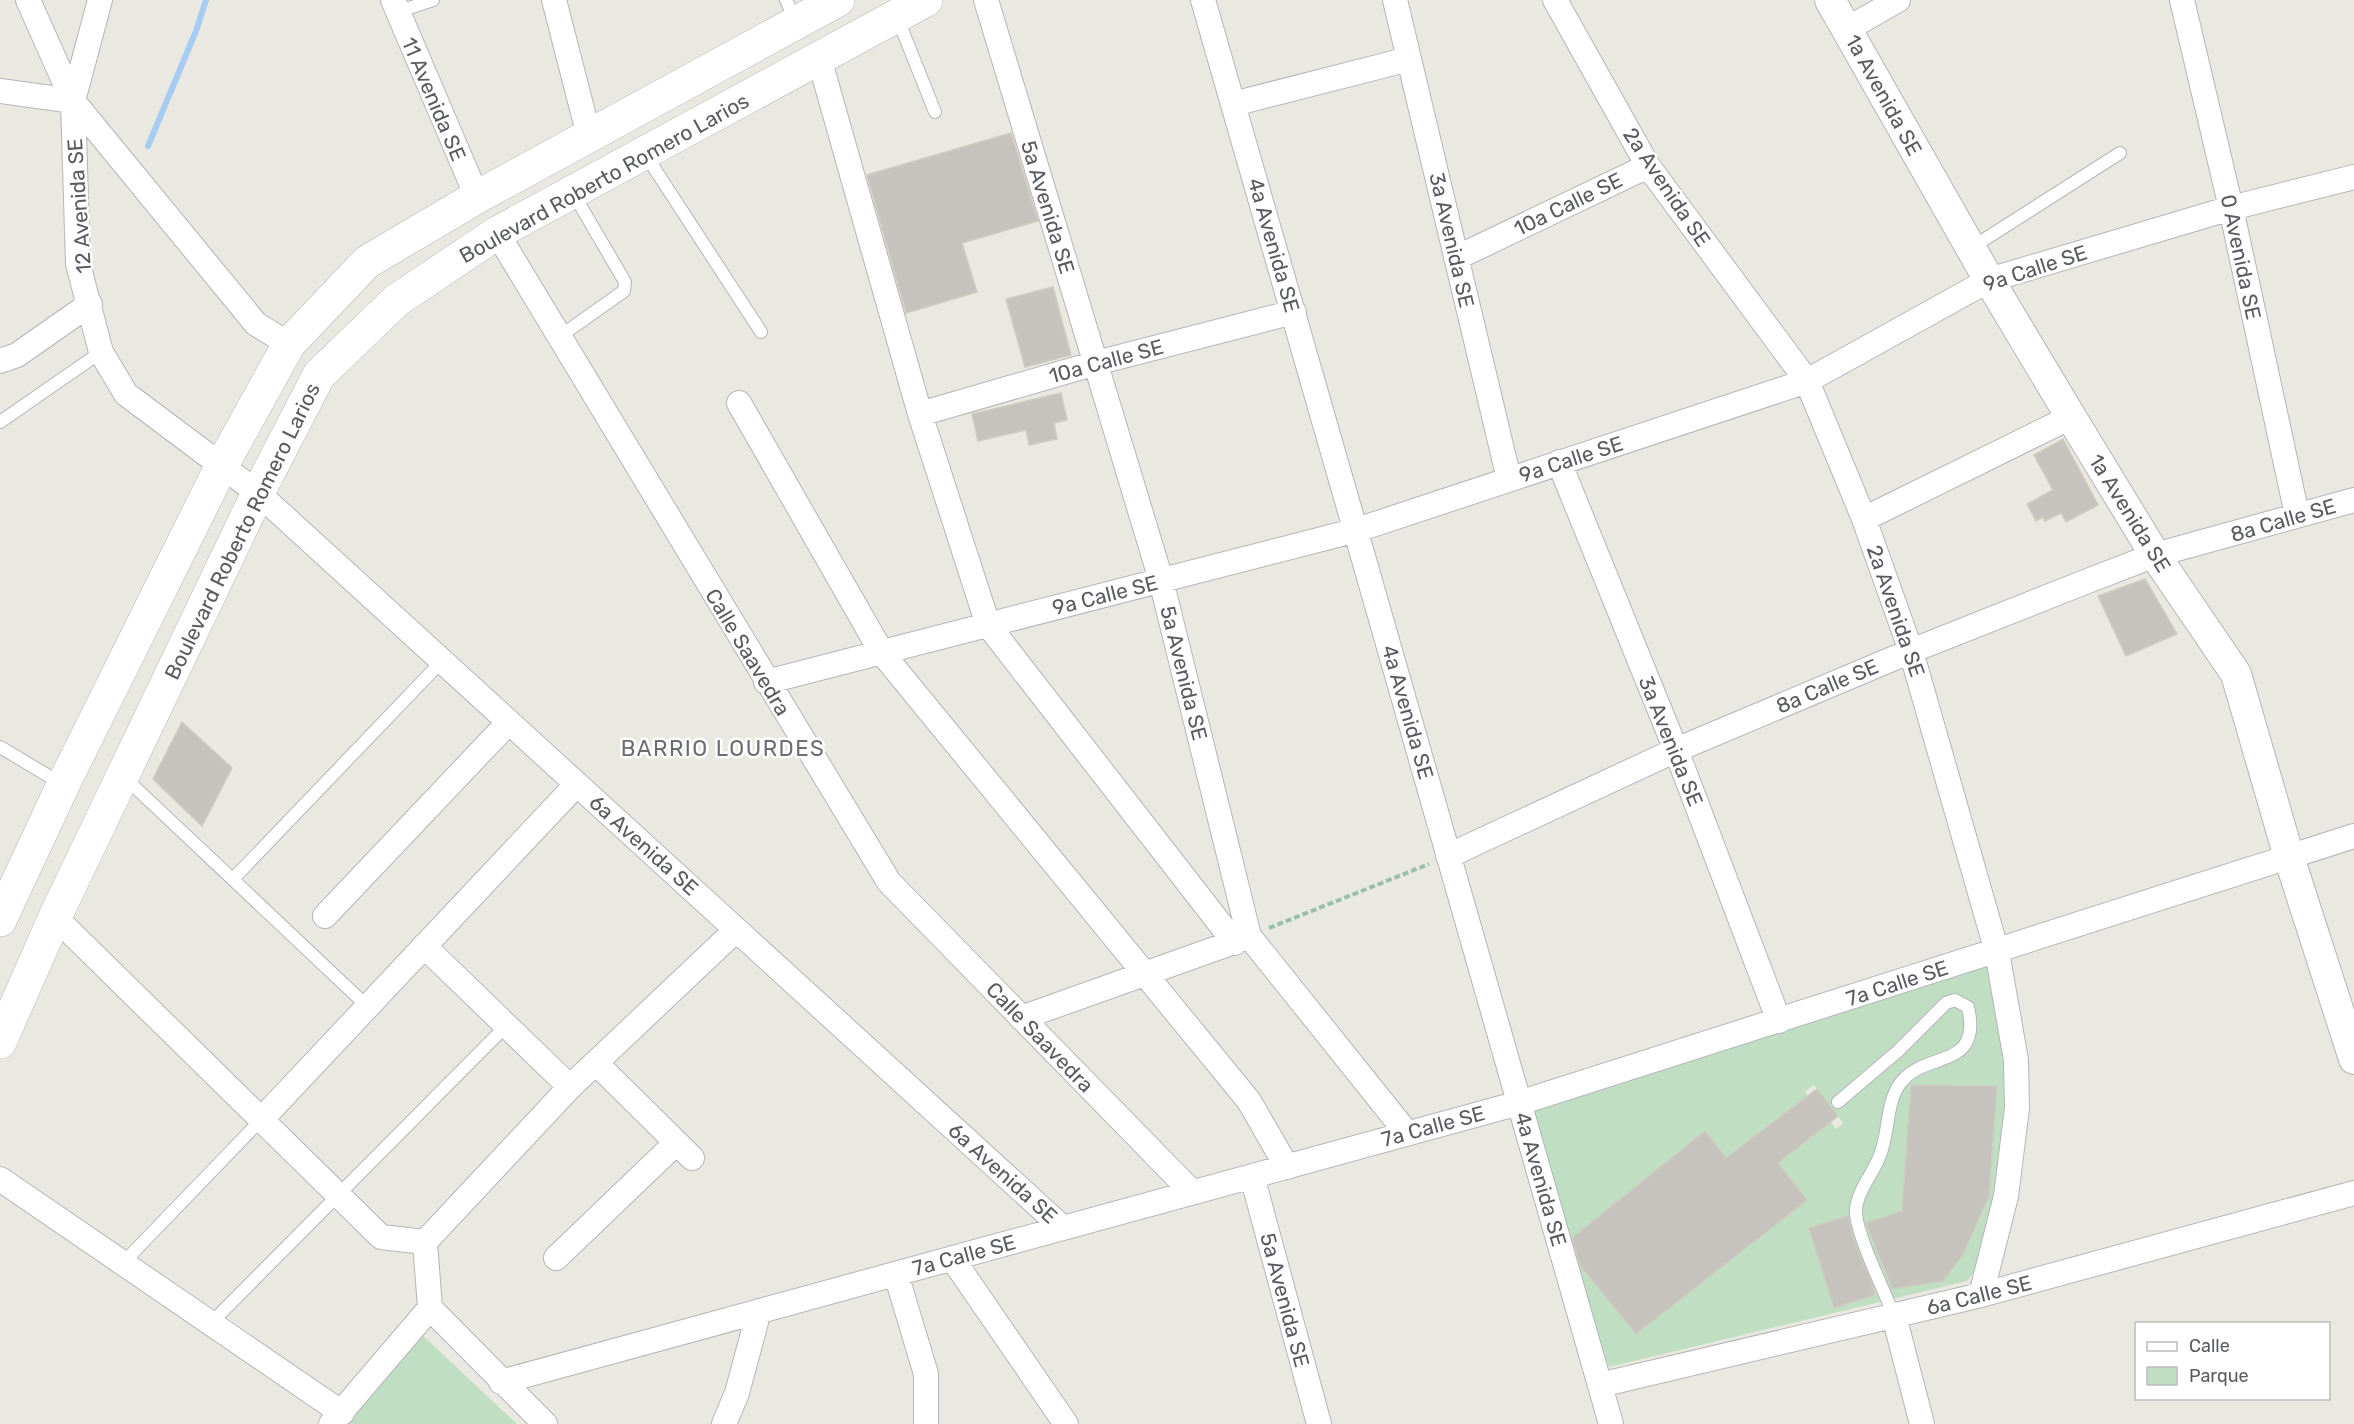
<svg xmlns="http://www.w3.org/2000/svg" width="2354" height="1424" font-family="Rubik,sans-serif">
  <rect width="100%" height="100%" fill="#eae9e1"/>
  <path fill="#c0dfc2" d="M 1986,960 C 2001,1036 2013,1097 2001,1175 C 1996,1206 1984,1238 1976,1269 L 1967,1281 L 1609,1367 L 1564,1245 L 1636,1334 L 1806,1200 L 1778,1163 L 1831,1122 L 1836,1129 L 1843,1123 L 1814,1085 L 1805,1092 L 1808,1096 L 1727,1158 L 1704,1132 L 1564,1244 L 1527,1107 Z
    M 420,1333 L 517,1424 L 339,1424 Z"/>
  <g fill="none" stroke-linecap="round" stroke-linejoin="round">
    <path stroke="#a7ccf3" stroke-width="6" d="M 148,146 L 196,31 L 206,0"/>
  </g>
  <path fill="#c6c3be" stroke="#cecbc0" stroke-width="1.5" d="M 1011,133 L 1038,221 L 962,243 L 977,292 L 906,313 L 867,175 Z
    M 1053,287 L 1071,355 L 1025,367 L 1006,299 Z
    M 1061,393 L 1067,420 L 1054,423 L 1057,439 L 1029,445 L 1026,430 L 978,441 L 972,414 Z
    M 2063,439 L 2098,505 L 2066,522 L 2061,513 L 2045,521 L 2043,517 L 2036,521 L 2027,504 L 2053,490 L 2034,455 Z
    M 2145,579 L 2177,634 L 2126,656 L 2098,596 Z
    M 182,722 L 232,768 L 202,826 L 153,779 Z
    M 1911,1085 L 1997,1086 L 1989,1196 L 1962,1256 L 1943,1281 L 1892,1289 L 1866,1223 L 1902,1211 Z
    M 1817,1089 L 1838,1116 L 1778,1163 L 1807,1200 L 1636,1334 L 1580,1265 L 1572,1238 L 1705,1131 L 1726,1158 Z
    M 1848,1216 L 1853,1238 L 1875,1292 L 1874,1295 L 1834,1308 L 1809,1228 Z"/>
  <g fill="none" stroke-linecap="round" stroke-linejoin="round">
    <defs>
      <path id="service" d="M 786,0 L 796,21
        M 397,12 L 433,0
        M 897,17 L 935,112
        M 645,154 L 761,332
        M 1971,248 L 2120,153
        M 559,337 L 624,291 L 625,282 L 573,193
        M 0,422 L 101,352
        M 0,747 L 62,784
        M 123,776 L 367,1006
        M 233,879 L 442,661
        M 1838,1102 L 1898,1051 L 1946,1003 L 1955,1000 L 1968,1007 C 1983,1072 1923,1049 1899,1085 C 1886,1105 1889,1133 1880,1155 C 1874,1173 1855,1193 1856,1213 C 1857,1236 1885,1292 1894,1316
        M 123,1263 L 260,1121
        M 211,1323 L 506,1026"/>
      <path id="minor" d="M 28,0 L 73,101 L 256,324 L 289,344
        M 100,0 L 73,101 L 78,264 L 101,352 L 126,394 L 258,493 L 1063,1228
        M 393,0 L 477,197
        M 554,0 L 589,136
        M 986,0 L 1161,580 L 1249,936 L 1406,1132
        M 1203,0 C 1341,474 1474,950 1611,1424
        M 1395,0 L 1509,479
        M 1555,0 L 1648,166 L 1807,381 L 1864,519 L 1911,651 L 1997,952 L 2016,1060 L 2017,1108 L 2006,1196 L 1981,1295
        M 2182,0 L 2231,208 L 2297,515
        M 1847,29 L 1898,0
        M 819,58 L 920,414 L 988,625 L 1235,943
        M 0,91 L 73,101
        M 1233,104 L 1409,59
        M 497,233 L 889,882 L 1192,1192
        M 1456,258 L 1648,166
        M 0,361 L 17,355 L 90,304
        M 739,403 L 882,653 L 1249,1101 L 1287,1167
        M 920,414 L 1096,363 L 1294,312
        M 1559,462 L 1676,750 L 1779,1021
        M 1864,519 L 2071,417
        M 766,682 L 1357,530 L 1807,381 L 1989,280 L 2231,208 L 2354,177
        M 1448,856 L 1676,750 L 1911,651 L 2080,584 L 2155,555 L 2354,500
        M 325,916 L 509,722
        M 55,917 L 381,1237 L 425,1242
        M 424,946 L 570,1087
        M 1021,1018 L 1248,937
        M 596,1063 L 692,1158
        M 260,1121 L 577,784
        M 1252,1176 L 1319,1424
        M 0,1179 L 342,1413
        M 556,1258 L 676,1143
        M 952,1258 L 1066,1424
        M 896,1274 L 926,1374 L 926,1424
        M 430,1308 L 545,1424
        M 1894,1316 L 1922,1424
        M 501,1382 L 1519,1103 L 2354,836
        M 1600,1385 L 1981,1295 L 2354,1193
        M 331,1424 L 430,1308 L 425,1242 L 570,1087 L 736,930
        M 724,1424 L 737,1393 L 759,1311"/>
      <path id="tertiary" d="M 1830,0 L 1989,280 L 2071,417 L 2155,555 L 2236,674 L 2289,857 L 2354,1059"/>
      <path id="secondary" d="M 0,920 L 63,785 L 221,467 L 289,344 L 367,262 L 477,197 L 838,0
        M 0,1042 L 55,917 L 123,775 L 258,493 L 319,375 L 397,300 L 497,233 L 926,0"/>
    </defs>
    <use href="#service" stroke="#b3b5ba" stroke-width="14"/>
    <use href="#minor" stroke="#b3b5ba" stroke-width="26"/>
    <use href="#tertiary" stroke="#b3b5ba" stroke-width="32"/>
    <use href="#secondary" stroke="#b4b6bb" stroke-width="34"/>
    <path stroke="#9abfa7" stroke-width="4" stroke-dasharray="6 3" stroke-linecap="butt" d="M 1269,928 L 1429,864"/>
    <use href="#service" stroke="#fff" stroke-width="12"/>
    <use href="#minor" stroke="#fff" stroke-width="24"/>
    <use href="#tertiary" stroke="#fff" stroke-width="30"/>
    <use href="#secondary" stroke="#fff" stroke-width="33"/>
  </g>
  <g text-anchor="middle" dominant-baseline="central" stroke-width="5" stroke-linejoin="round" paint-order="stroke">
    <g font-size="21" fill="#595b60" stroke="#fff">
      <text transform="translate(1884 95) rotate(61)">1a Avenida SE</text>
      <text transform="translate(434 99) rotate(67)">11 Avenida SE</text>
      <text transform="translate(604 178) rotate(-29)">Boulevard Roberto Romero Larios</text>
      <text transform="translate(1667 187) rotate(56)">2a Avenida SE</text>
      <text transform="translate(1568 204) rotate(-26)">10a Calle SE</text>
      <text transform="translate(79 206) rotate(-94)">12 Avenida SE</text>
      <text transform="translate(1048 207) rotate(73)">5a Avenida SE</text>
      <text transform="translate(1452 240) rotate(77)">3a Avenida SE</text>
      <text transform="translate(1274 245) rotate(74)">4a Avenida SE</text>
      <text transform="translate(2241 257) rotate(78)">0 Avenida SE</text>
      <text transform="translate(2035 268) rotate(-18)">9a Calle SE</text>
      <text transform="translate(1106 361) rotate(-15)">10a Calle SE</text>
      <text transform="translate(1571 459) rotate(-18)">9a Calle SE</text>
      <text transform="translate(2130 513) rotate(58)">1a Avenida SE</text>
      <text transform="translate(2283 520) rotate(-16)">8a Calle SE</text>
      <text transform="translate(242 531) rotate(-64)">Boulevard Roberto Romero Larios</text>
      <text transform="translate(1105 595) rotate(-14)">9a Calle SE</text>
      <text transform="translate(1896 611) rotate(71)">2a Avenida SE</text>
      <text transform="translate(748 652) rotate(59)">Calle Saavedra</text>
      <text transform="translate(1184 673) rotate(76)">5a Avenida SE</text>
      <text transform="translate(1827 686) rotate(-23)">8a Calle SE</text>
      <text transform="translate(1408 712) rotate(74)">4a Avenida SE</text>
      <text transform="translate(1671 741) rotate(68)">3a Avenida SE</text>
      <text transform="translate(644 845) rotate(42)">6a Avenida SE</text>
      <text transform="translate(1897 983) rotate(-18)">7a Calle SE</text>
      <text transform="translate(1040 1037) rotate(46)">Calle Saavedra</text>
      <text transform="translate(1433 1126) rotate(-15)">7a Calle SE</text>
      <text transform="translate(1003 1173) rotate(42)">6a Avenida SE</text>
      <text transform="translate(1541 1179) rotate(74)">4a Avenida SE</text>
      <text transform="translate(964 1255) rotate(-15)">7a Calle SE</text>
      <text transform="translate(1979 1295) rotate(-14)">6a Calle SE</text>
      <text transform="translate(1285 1300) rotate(75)">5a Avenida SE</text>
    </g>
    <g font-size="22" letter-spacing="1.5" fill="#6a6d71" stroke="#fff">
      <text x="723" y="748">BARRIO LOURDES</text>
    </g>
  </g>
  <rect x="2135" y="1322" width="195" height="78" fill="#ffffff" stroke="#bdbdbf" stroke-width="1.5"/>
  <rect x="2147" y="1342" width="30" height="9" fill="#ffffff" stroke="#bdbdbf" stroke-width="1.5"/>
  <text x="2189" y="1352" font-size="18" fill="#595b60">Calle</text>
  <rect x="2147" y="1367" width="30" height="18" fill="#c0dfc2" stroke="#bdbdbf" stroke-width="1.5"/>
  <text x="2189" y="1382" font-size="18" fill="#595b60">Parque</text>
</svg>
